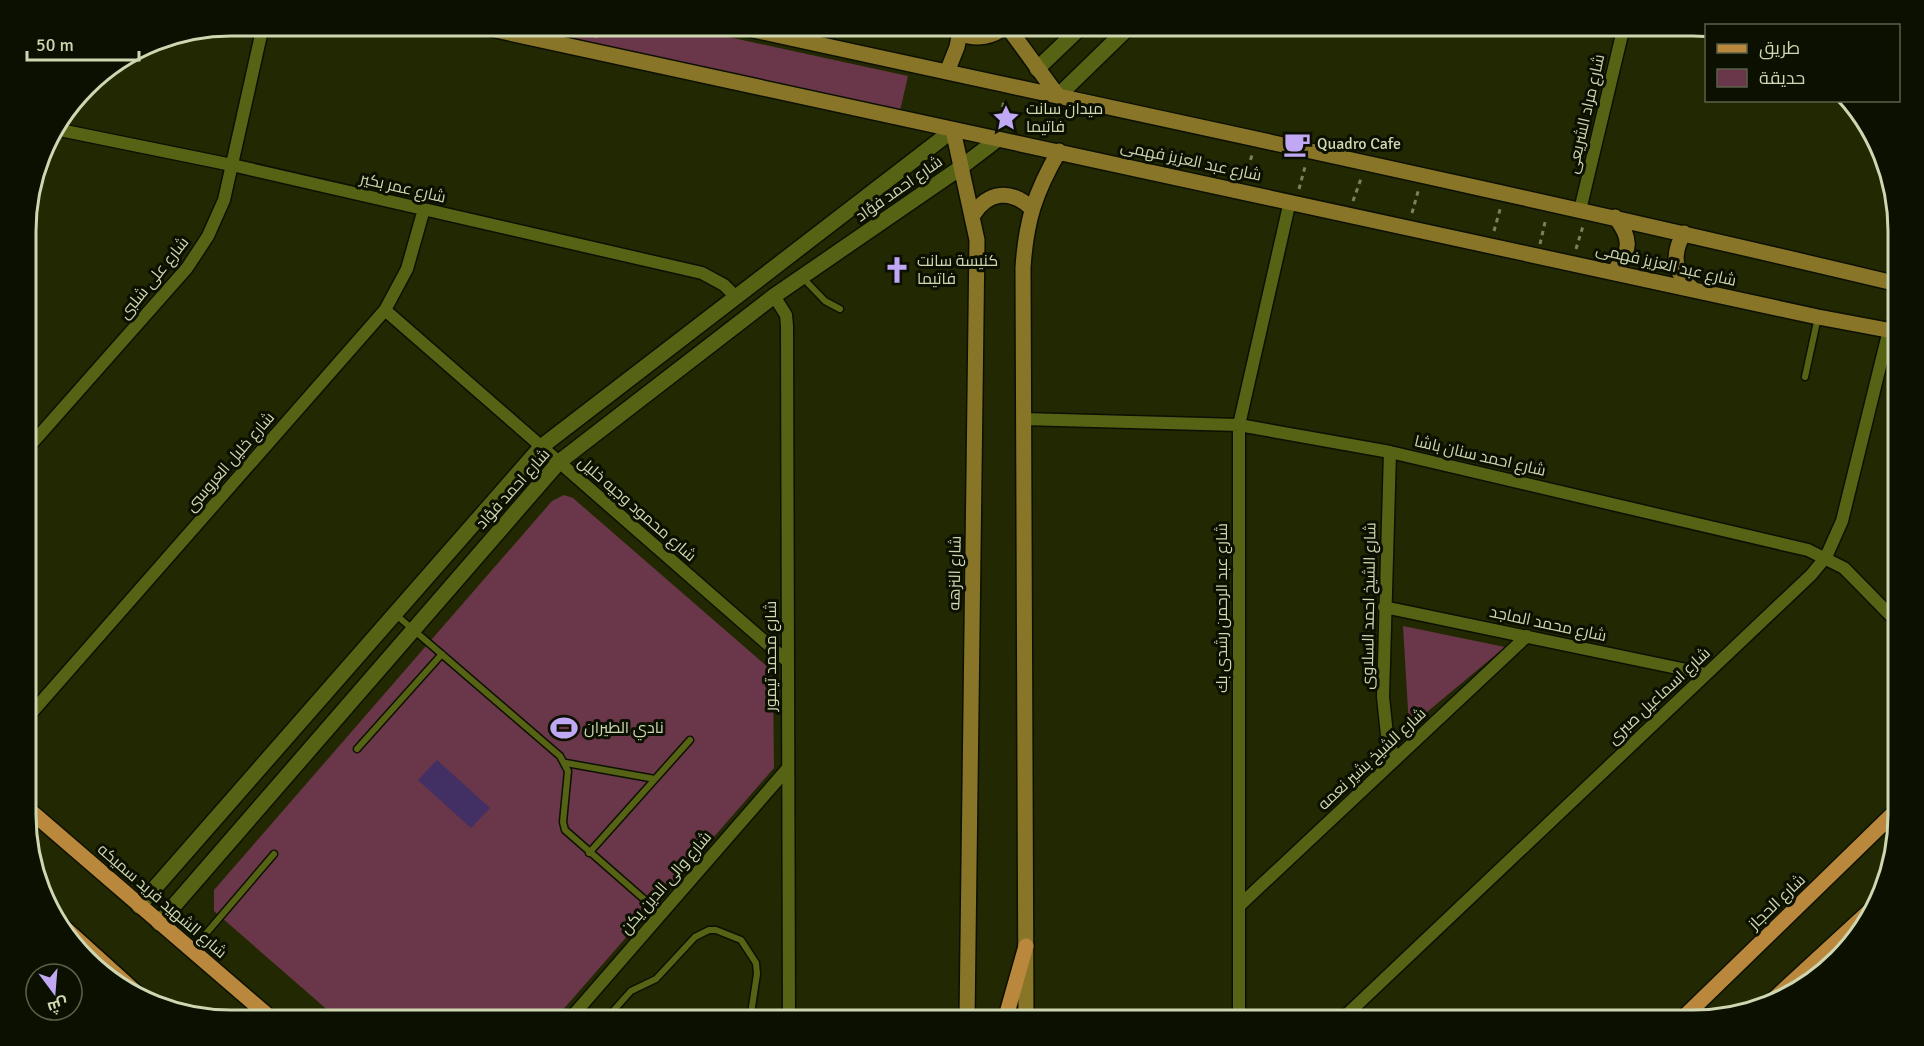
<svg xmlns="http://www.w3.org/2000/svg" width="1924" height="1046" font-family="Signika,Cairo,sans-serif">
  <rect width="100%" height="100%" fill="#222801"/>
  <path fill="#6a3649" d="M 511,26 L 678,26 L 908,76 L 900,111 Z
    M 564,495 L 573,498 L 769,668 L 773,682 L 774,768 L 554,1020 L 339,1020 L 214,911 L 214,890 L 552,501 Z
    M 1403,626 L 1505,647 L 1409,727 Z"/>
  <path fill="#422f63" d="M 437,760 L 490,808 L 471,828 L 418,780 Z"/>
  <g fill="none" stroke-linecap="round" stroke-linejoin="round">
    <defs>
      <path id="service" d="M 802,277 L 825,301 L 840,309
        M 1805,377 L 1818,317
        M 395,614 L 560,756 L 568,771 L 563,822 L 565,830 L 661,914
        M 357,749 L 442,654
        M 566,763 L 655,779
        M 589,853 L 690,740
        M 192,950 L 274,854
        M 605,1020 L 631,991 L 656,979 L 695,937 L 709,930 L 716,930 L 741,940 L 756,963 L 757,974 L 750,1020"/>
      <path id="minor" d="M 55,129 L 232,165 L 702,273 L 724,285 L 735,296
        M 1580,210 L 1624,26
        M 774,296 L 786,315 L 787,326 L 789,1020
        M 385,310 L 787,661
        M 1023,419 L 1239,425 L 1390,452 L 1808,550 L 1844,568 L 1898,623
        M 27,449 L 187,268 L 208,236 L 224,200 L 263,26
        M 1390,452 L 1383,697 L 1387,735 L 1395,760
        M 1384,607 L 1706,674
        M 27,718 L 385,310 L 407,269 L 424,209
        M 1239,906 L 1527,636
        M 569,1020 L 788,768
        M 1239,1020 L 1239,425 L 1290,201
        M 1341,1020 L 1811,575 L 1826,557 L 1842,521 L 1889,330"/>
      <path id="tertiary" d="M 1037,69 L 1082,26
        M 1058,96 L 1130,26
        M 139,906 L 541,447 L 953,130
        M 159,923 L 559,462 L 774,296 L 960,168 L 998,139"/>
      <path id="secondary" d="M 477,26 L 1818,317 L 1898,332
        M 735,26 C 1123,111 1512,192 1898,284
        M 1007,26 L 1058,96
        M 960,34 C 978,40 992,37 1007,26
        M 947,72 L 957,47 L 961,26
        M 953,130 L 977,240 L 967,1020
        M 973,215 C 988,191 1011,189 1031,208
        M 1684,233 C 1671,255 1674,274 1694,290
        M 1614,271 C 1631,251 1632,238 1615,217
        M 1026,1020 L 1023,268 C 1026,220 1035,193 1059,151"/>
      <path id="primary" d="M 27,808 L 273,1020
        M 57,921 L 140,996
        M 1774,999 L 1875,906
        M 1005,1020 L 1026,946
        M 1681,1020 L 1898,809"/>
    </defs>
    <use href="#service" stroke="#0c1000" stroke-width="9"/>
    <use href="#minor" stroke="#0c1000" stroke-width="15"/>
    <use href="#tertiary" stroke="#0c1000" stroke-width="18"/>
    <use href="#secondary" stroke="#0c1000" stroke-width="18"/>
    <use href="#primary" stroke="#0c1000" stroke-width="18"/>
    <path stroke="#7a825c" stroke-width="3" stroke-dasharray="4.5 4.5" stroke-linecap="butt" d="M 596,38 L 599,26
      M 1000,125 L 1004,99
      M 1245,177 L 1253,152
      M 1299,189 L 1306,163
      M 1353,201 L 1362,176
      M 1412,213 L 1419,188
      M 1494,231 L 1501,206
      M 1540,244 L 1546,218
      M 1576,249 L 1583,226"/>
    <use href="#service" stroke="#576314" stroke-width="6"/>
    <use href="#minor" stroke="#576314" stroke-width="12"/>
    <use href="#tertiary" stroke="#576314" stroke-width="15"/>
    <use href="#secondary" stroke="#887528" stroke-width="15"/>
    <use href="#primary" stroke="#b9883c" stroke-width="15"/>
  </g>
  <defs>
    <symbol id="sight-bare" viewBox="-9 -9 18 18"><path d="M0-6L1.8-2.2L6-1.7L2.9 1.2L3.7 5.4L0 3.3L-3.7 5.4L-2.9 1.2L-6-1.7L-1.8-2.2Z" fill="#c0a8f4" stroke="#0c1000" stroke-width="2.5" paint-order="stroke"/></symbol>
    <symbol id="cafe-bare" viewBox="-9 -9 18 18"><path d="M-5.5-4.5H6V0H3Q3 3.5 0 3.5H-2.5Q-5.5 3.5-5.5 0ZM3-3.2v2h1.7v-2ZM-6 4.5H4V6H-6Z" fill="#c0a8f4" stroke="#0c1000" stroke-width="2.5" paint-order="stroke"/></symbol>
    <symbol id="church-bare" viewBox="-9 -9 18 18"><path d="M-1.2-6h2.4v3.5h3.3v2.4h-3.3V6h-2.4V-.1h-3.3v-2.4h3.3Z" fill="#c0a8f4" stroke="#0c1000" stroke-width="2.5" paint-order="stroke"/></symbol>
    <symbol id="stadium-bare" viewBox="-9 -9 18 18"><path d="M0-5a6.5 5 0 1 0 0 10a6.5 5 0 1 0 0-10ZM-3.5-1.8h7v3.6h-7Z" fill="#c0a8f4" stroke="#0c1000" stroke-width="2.5" paint-order="stroke"/></symbol>
  </defs>
  <g fill-rule="evenodd">
    <use href="#sight-bare" x="987" y="99" width="38" height="38"/>
    <use href="#cafe-bare" x="1278" y="125" width="38" height="38"/>
    <use href="#church-bare" x="878" y="251" width="38" height="38"/>
    <use href="#stadium-bare" x="545" y="709" width="38" height="38"/>
  </g>
  <g text-anchor="middle" dominant-baseline="central" stroke-width="6" stroke-linejoin="round" paint-order="stroke">
    <g font-size="16" fill="#ced7b2" stroke="#0c1000" text-anchor="start">
      <text x="1026" y="109">ميدان سانت<tspan x="1026" dy="18">فاتيما</tspan></text>
      <text x="1317" y="144">Quadro Cafe</text>
      <text x="917" y="261">كنيسة سانت<tspan x="917" dy="18">فاتيما</tspan></text>
      <text x="584" y="728">نادي الطيران</text>
    </g>
    <g font-size="16" fill="#ced7b2" stroke="#0c1000">
      <text transform="translate(1586 114) rotate(-77)">شارع مراد الشريعى</text>
      <text transform="translate(1191 161) rotate(12)">شارع عبد العزيز فهمى</text>
      <text transform="translate(403 188) rotate(13)">شارع عمر بكير</text>
      <text transform="translate(899 189) rotate(-35)">شارع احمد فؤاد</text>
      <text transform="translate(1666 265) rotate(13)">شارع عبد العزيز فهمى</text>
      <text transform="translate(154 278) rotate(-51)">شارع على شلبى</text>
      <text transform="translate(1480 456) rotate(13)">شارع احمد سنان باشا</text>
      <text transform="translate(230 462) rotate(-49)">شارع خليل العروسى</text>
      <text transform="translate(513 489) rotate(-48)">شارع احمد فؤاد</text>
      <text transform="translate(637 509) rotate(41)">شارع محمود وجيه خليل</text>
      <text transform="translate(955 573) rotate(-89)">شارع النزهه</text>
      <text transform="translate(1369 606) rotate(-89)">شارع الشيخ احمد السلاوى</text>
      <text transform="translate(1222 608) rotate(-90)">شارع عبد الرحمن رشدى بك</text>
      <text transform="translate(1548 624) rotate(12)">شارع محمد الماجد</text>
      <text transform="translate(771 656) rotate(-90)">شارع محمد تيمور</text>
      <text transform="translate(1659 696) rotate(-43)">شارع اسماعيل صبرى</text>
      <text transform="translate(1372 759) rotate(-43)">شارع الشيخ بشير نعمه</text>
      <text transform="translate(666 883) rotate(-49)">شارع والى الدين يكن</text>
      <text transform="translate(162 901) rotate(41)">شارع الشهيد فريد سميكه</text>
      <text transform="translate(1777 902) rotate(-44)">شارع الحجاز</text>
    </g>
  </g>
  <path d="M0 0H1924V1046H0ZM231 36H1693A195 195 0 0 1 1888 231V815A195 195 0 0 1 1693 1010H231A195 195 0 0 1 36 815V231A195 195 0 0 1 231 36Z" fill="#0c1000" fill-rule="evenodd"/>
  <path fill="none" stroke="#ced7b2" stroke-width="3" d="M231 36H1693A195 195 0 0 1 1888 231V815A195 195 0 0 1 1693 1010H231A195 195 0 0 1 36 815V231A195 195 0 0 1 231 36Z"/>
  <rect x="1705" y="24" width="195" height="78" fill="#0c1000" stroke="#5a6047" stroke-width="1.5"/>
  <rect x="1717" y="44" width="30" height="9" fill="#b9883c" stroke="#5a6047" stroke-width="1.5"/>
  <text x="1759" y="54" font-size="18" fill="#ced7b2">طريق</text>
  <rect x="1717" y="69" width="30" height="18" fill="#6a3649" stroke="#5a6047" stroke-width="1.5"/>
  <text x="1759" y="84" font-size="18" fill="#ced7b2">حديقة</text>
  <g transform="translate(54 992) rotate(164)"><circle r="28" fill="#0c1000" stroke="#5a6047" stroke-width="1.5"/>
  <path d="M0-4.5L10 22L0 15L-10 22Z" fill="#c0a8f4"/>
  <text y="-9" font-size="16" font-weight="bold" text-anchor="middle" fill="#ced7b2">ش</text>
  </g>
  <path d="M27 51v9h112v-9" fill="none" stroke="#ced7b2" stroke-width="3"/>
  <text x="36" y="51" font-size="18" fill="#ced7b2" stroke="#0c1000" stroke-width="4.5" paint-order="stroke">50 m</text>
</svg>
